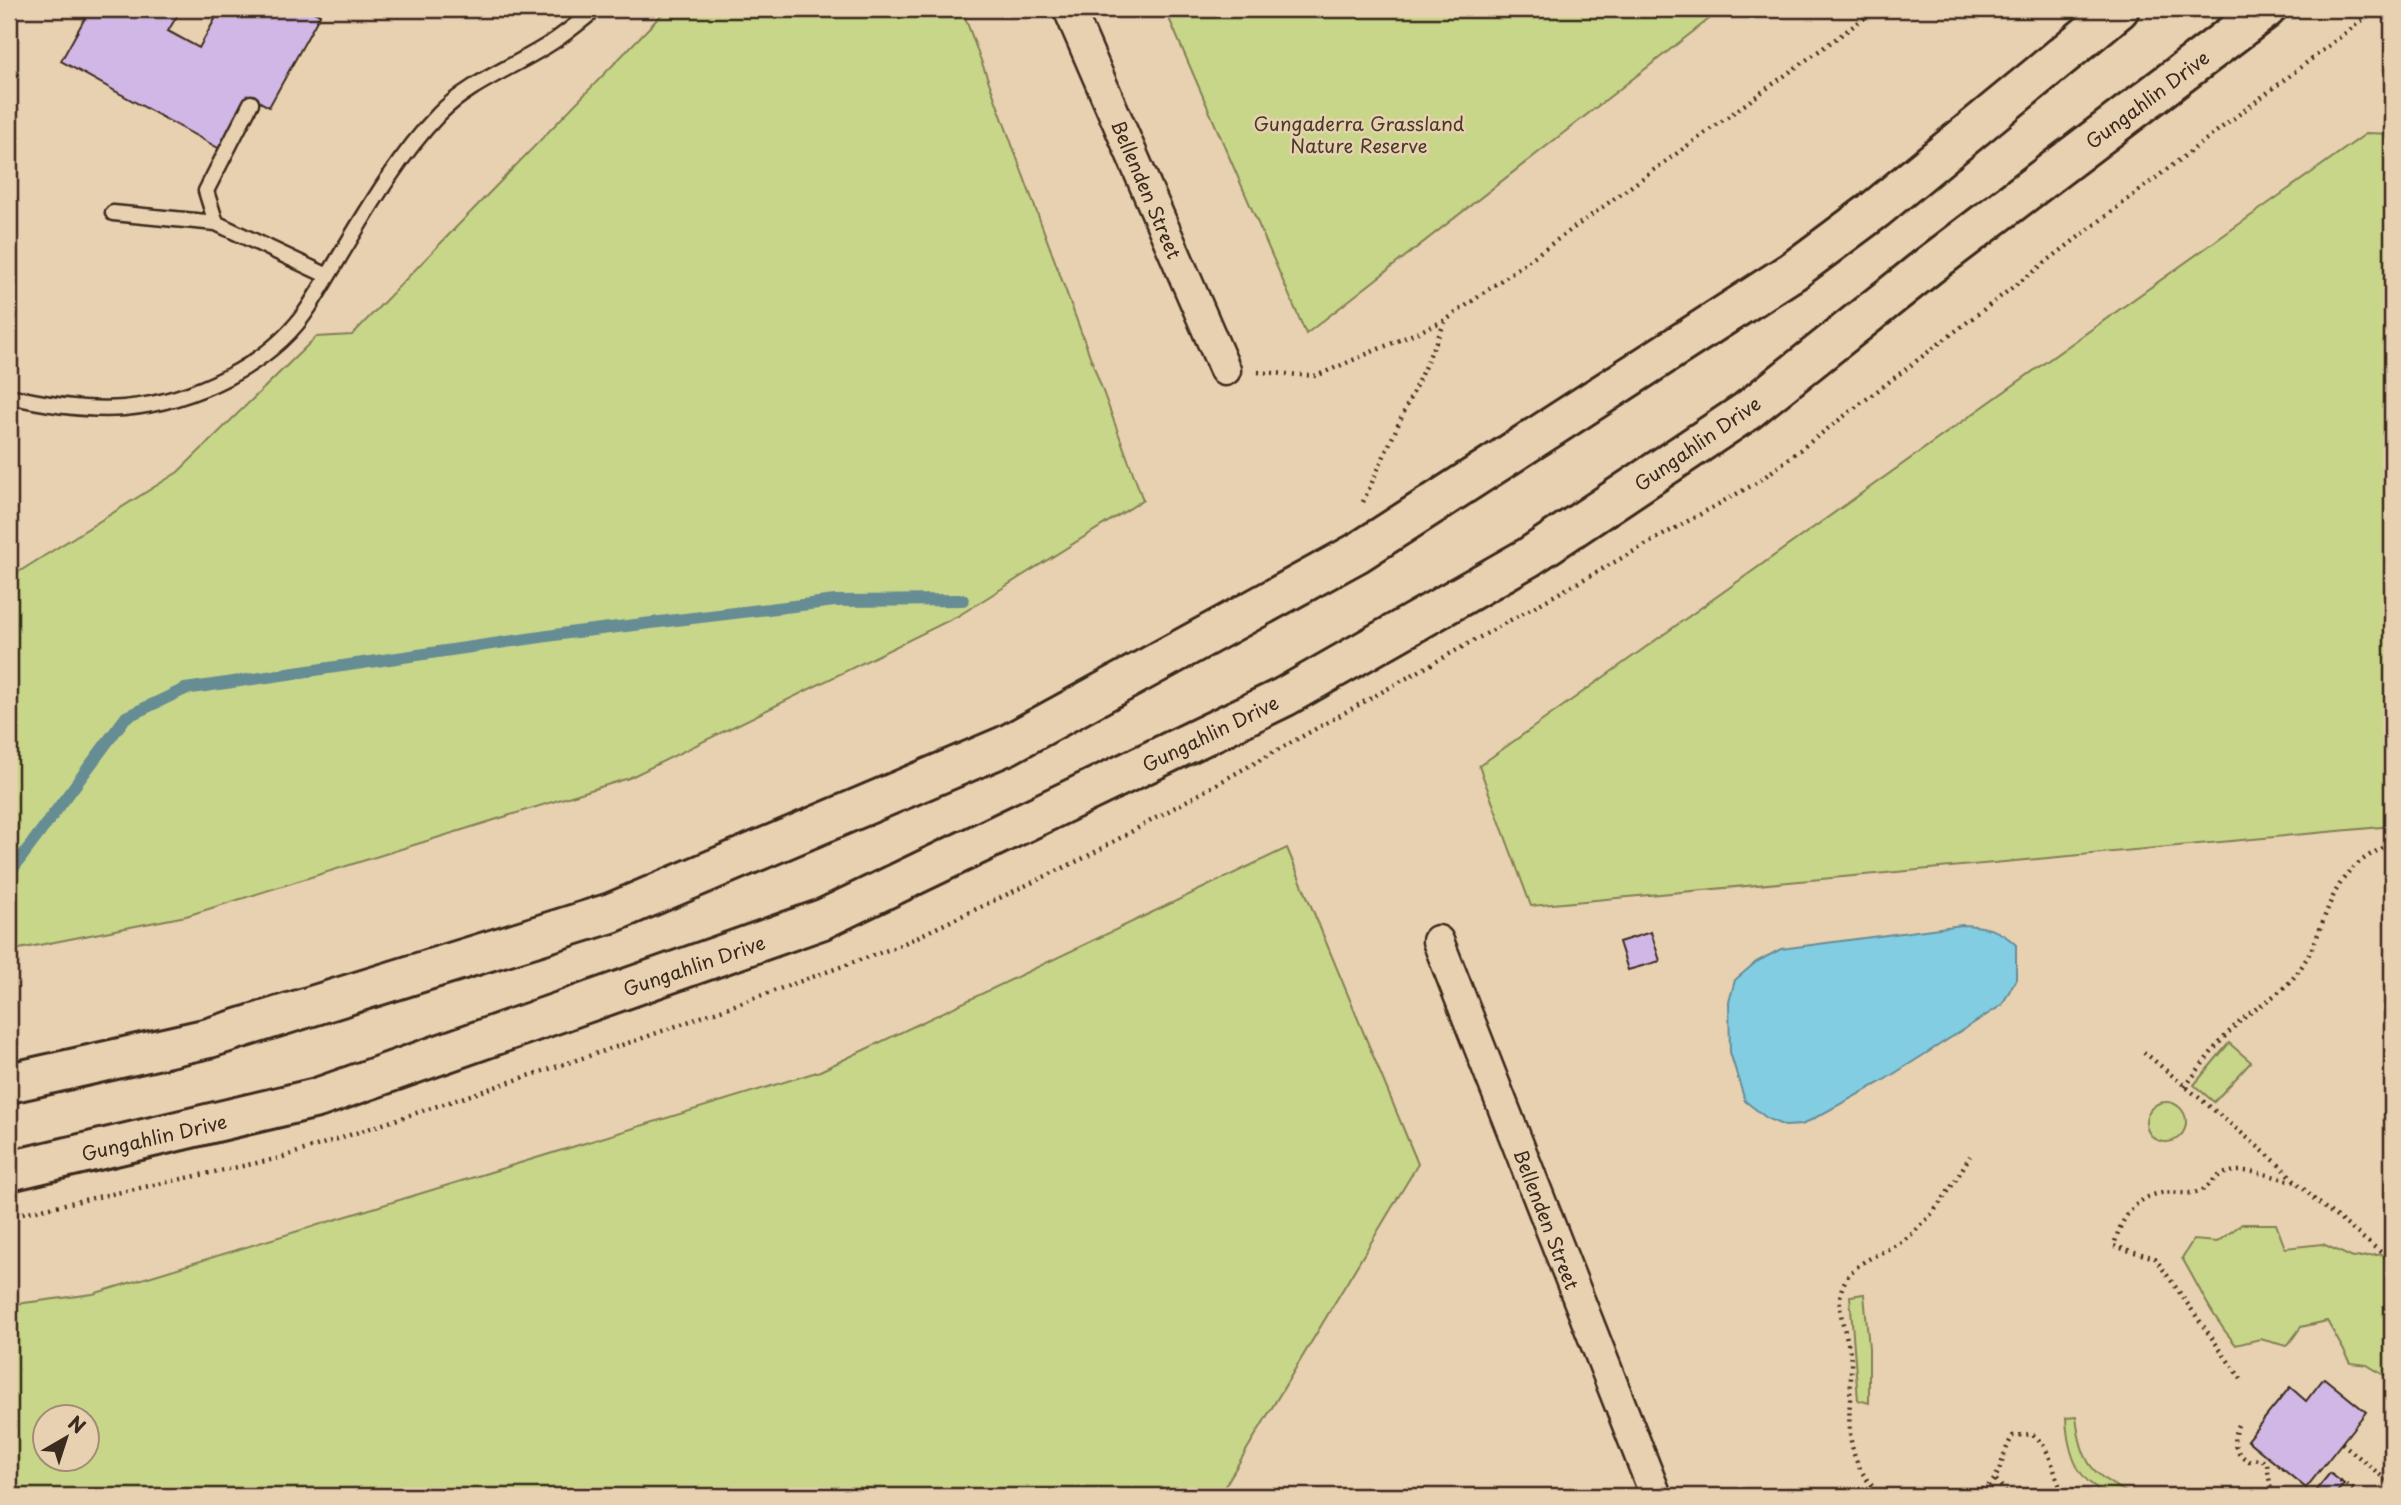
<svg xmlns="http://www.w3.org/2000/svg" width="2401" height="1505" font-family="'Playpen Sans',sans-serif">
  <rect width="100%" height="100%" fill="#e8d1b0"/>
  <filter id="ink" filterUnits="userSpaceOnUse"><feTurbulence type="fractalNoise" baseFrequency=".0143" numOctaves="2"/><feDisplacementMap in="SourceGraphic" scale="14" xChannelSelector="R" yChannelSelector="G"/><feConvolveMatrix kernelMatrix="1 2 1 2 8 2 1 2 1" color-interpolation-filters="sRGB"/></filter>
  <g filter="url(#ink)">
    <path fill="#c8d689" stroke="#828054" stroke-width="2" fill-rule="evenodd" d="M 667,9 L 962,9 L 1143,500 L 958,616 L 629,778 L 186,916 L 9,951 L 9,578 L 178,472 L 316,337 L 352,335 Z
      M 1165,9 L 1722,9 L 1306,334 Z
      M 2367,133 L 2392,134 L 2392,826 L 1531,906 L 1479,766 Z
      M 1287,848 L 1418,1164 L 1219,1496 L 9,1496 L 9,1305 L 93,1294 L 820,1071 ZM 46,1418 L 88,1418 L 88,1460 L 46,1460 Z
      M 2229,1043 L 2251,1062 L 2214,1102 L 2194,1085 Z
      M2146 1122a20 20 0 1 1 40 0a20 20 0 1 1-40 0Z
      M 2242,1224 L 2276,1224 L 2285,1248 L 2323,1244 L 2353,1258 L 2392,1253 L 2392,1380 L 2367,1365 L 2351,1363 L 2327,1321 L 2301,1327 L 2287,1346 L 2260,1339 L 2236,1345 C 2211,1316 2201,1290 2182,1258 L 2193,1240 L 2217,1242 Z
      M 1864,1294 L 1869,1348 L 1869,1403 L 1858,1400 L 1850,1296 Z
      M 2076,1417 C 2081,1461 2091,1476 2131,1494 L 2130,1496 C 2082,1496 2068,1460 2066,1418 Z"/>
    <path fill="#83cde3" stroke="#668c94" stroke-width="2" d="M 1962,925 C 1984,926 2000,929 2016,945 L 2016,979 L 2002,1005 L 1881,1082 L 1802,1125 L 1785,1126 L 1768,1119 L 1745,1101 L 1730,1052 L 1729,1002 L 1735,980 L 1756,962 L 1781,949 Z"/>
    <g fill="none" stroke-linecap="round" stroke-linejoin="round">
      <path stroke="#668c94" stroke-width="12" d="M 9,874 L 126,717 L 185,689 L 568,633 L 835,601 L 963,600"/>
    </g>
    <path fill="#d1b7e6" stroke="#3b2a1e" stroke-width="2" d="M 90,9 L 181,9 L 168,31 L 199,48 L 215,19 L 198,9 L 308,9 L 320,15 L 269,107 L 249,96 L 220,149 L 61,61 Z
      M 1651,932 L 1660,961 L 1628,970 L 1619,942 Z
      M 2324,1378 L 2366,1412 L 2306,1488 L 2247,1440 L 2290,1387 L 2306,1401 Z
      M 2330,1473 L 2344,1484 L 2334,1496 L 2325,1496 L 2316,1490 Z"/>
    <g fill="none" stroke-linecap="round" stroke-linejoin="round">
      <defs>
        <path id="lane" d="M 113,213 L 216,223 L 326,275
          M 216,223 L 206,191 L 251,103
          M 9,396 C 44,404 87,411 124,408 C 191,402 272,365 309,307 C 349,244 387,168 439,114 C 470,82 517,66 554,41 C 569,31 583,19 596,9"/>
        <path id="street" d="M 1069,9 L 1225,370
          M 1438,941 L 1656,1496"/>
        <path id="primary" d="M 9,1083 L 209,1038 L 611,913 L 1007,745 L 1357,553 L 1793,271 L 1876,209 L 2119,9
          M 9,1171 L 317,1098 L 823,919 L 1284,697 L 1529,557 L 1747,411 L 1927,267 L 2266,9"/>
      </defs>
      <use href="#lane" stroke="#3b2a1e" stroke-width="19"/>
      <use href="#street" stroke="#3b2a1e" stroke-width="35"/>
      <use href="#primary" stroke="#3b2a1e" stroke-width="44"/>
      <path stroke="#3b2a1e" stroke-width="4.5" stroke-dasharray="2 5" stroke-linecap="butt" d="M 1258,372 L 1316,376 L 1446,320 L 1877,9
        M 1363,502 L 1445,322
        M 2144,1052 L 2275,1161 L 2314,1199 L 2392,1261
        M 2185,1087 C 2201,1066 2217,1043 2236,1025 C 2253,1008 2279,996 2294,977 C 2335,926 2317,874 2392,844
        M 2391,1161 L 2392,1161
        M 9,1216 L 280,1158 L 640,1039 L 896,947 L 1086,857 L 1758,482 L 2365,18 L 2392,9
        M 2241,1379 L 2155,1258 L 2114,1246 C 2120,1221 2133,1198 2161,1193 C 2173,1191 2186,1195 2198,1192 C 2210,1188 2213,1177 2223,1174 C 2245,1165 2274,1178 2297,1182
        M 2238,1425 C 2231,1440 2234,1453 2249,1461 L 2260,1459 L 2267,1464 L 2271,1491 L 2277,1496
        M 2342,1443 L 2392,1485
        M 1996,1480 L 2008,1495
        M 2340,1481 L 2362,1496
        M 1982,1490 C 2003,1479 2000,1455 2013,1436 L 2032,1434 C 2052,1448 2052,1471 2062,1491 L 2075,1496
        M 1882,1496 C 1837,1455 1852,1414 1851,1362 C 1850,1336 1832,1308 1844,1283 C 1854,1260 1886,1253 1904,1240 C 1932,1220 1953,1185 1970,1156
        M 2007,1496 L 2021,1489 L 2032,1491 L 2036,1496
        M 2322,1496 L 2323,1495"/>
      <use href="#lane" stroke="#e8d1b0" stroke-width="14"/>
      <use href="#street" stroke="#e8d1b0" stroke-width="30"/>
      <use href="#primary" stroke="#e8d1b0" stroke-width="38"/>
    </g>
  </g>
  <g text-anchor="middle" dominant-baseline="central" stroke-width="5" stroke-linejoin="round" paint-order="stroke">
    <g font-size="19" fill="#3b2a1e" stroke="#e8d1b0">
      <text transform="translate(2147 99) rotate(-37)">Gungahlin Drive</text>
      <text transform="translate(1147 189) rotate(67)">Bellenden Street</text>
      <text transform="translate(1697 443) rotate(-35)">Gungahlin Drive</text>
      <text transform="translate(1210 733) rotate(-26)">Gungahlin Drive</text>
      <text transform="translate(694 965) rotate(-19)">Gungahlin Drive</text>
      <text transform="translate(154 1137) rotate(-13)">Gungahlin Drive</text>
      <text transform="translate(1547 1219) rotate(69)">Bellenden Street</text>
    </g>
    <g font-size="19" fill="#493b29" stroke="#e8d1b0">
      <text x="1359" y="123">Gungaderra Grassland<tspan x="1359" dy="22">Nature Reserve</tspan></text>
    </g>
  </g>
  <rect width="2401" height="1505" fill="none" stroke="#e8d1b0" stroke-width="35"/>
  <rect x="18" y="18" width="2366" height="1470" fill="none" stroke="#3b2a1e" stroke-width="2.5" filter="url(#ink)"/>
  <g transform="translate(66 1438) rotate(39)"><circle r="33" fill="#e8d1b0" stroke="#a38e76" stroke-width="2"/>
  <path d="M0-5L12 26L0 18L-12 26Z" fill="#3b2a1e"/>
  <text y="-10" font-size="19" font-weight="bold" text-anchor="middle" fill="#3b2a1e">N</text>
  </g>
</svg>
